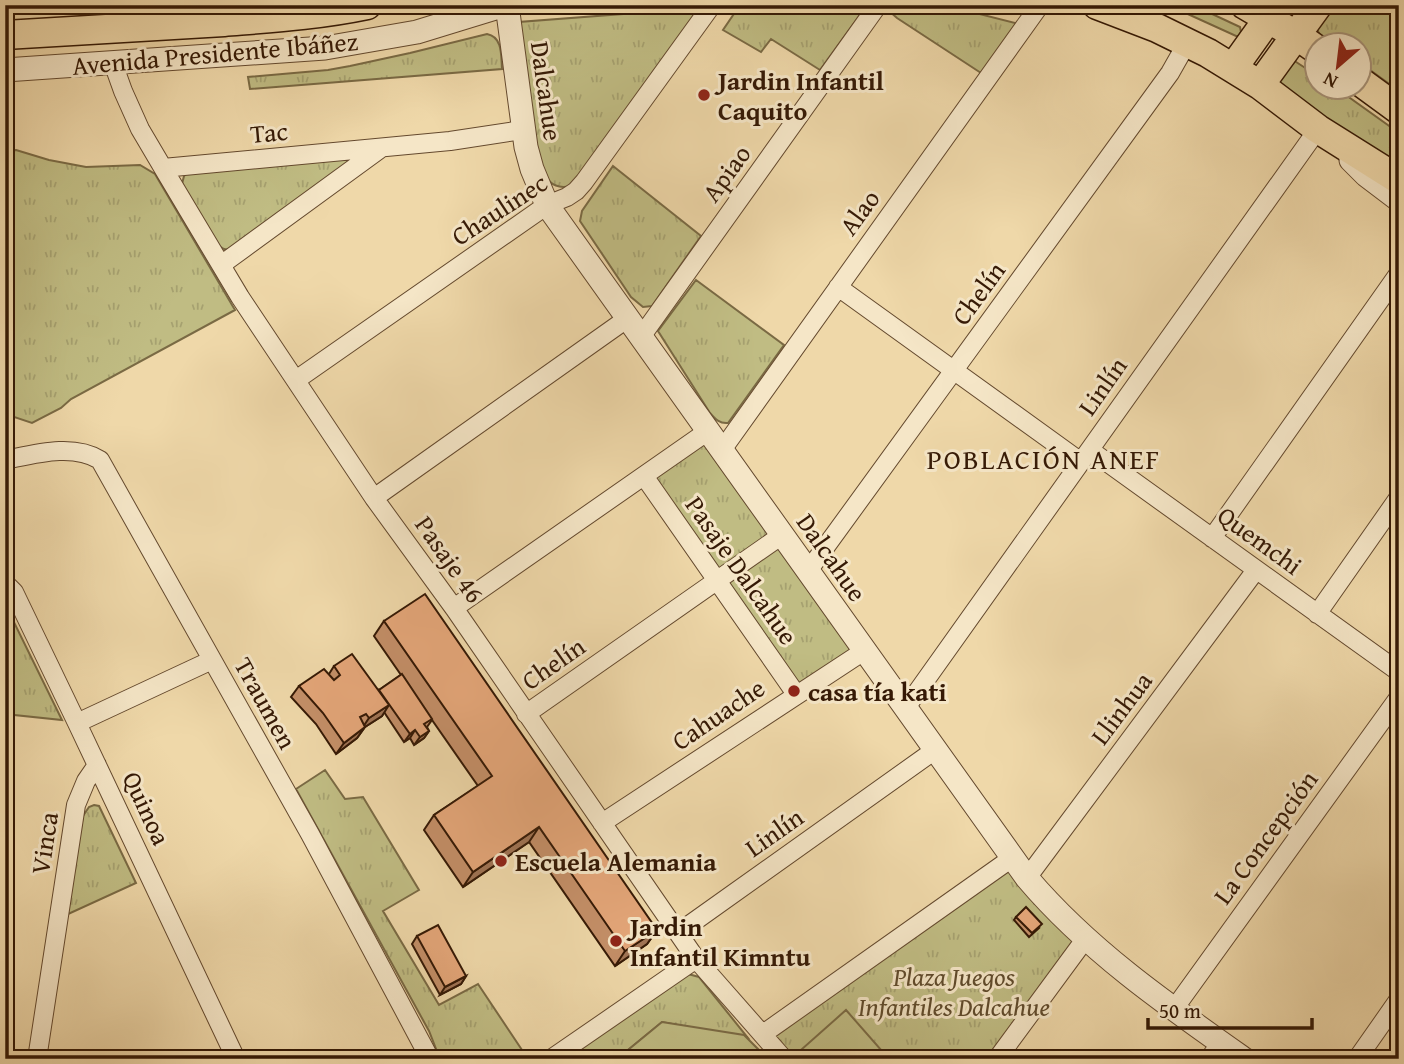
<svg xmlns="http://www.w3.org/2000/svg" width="1404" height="1064" font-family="'Gentium Book Plus',serif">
  <defs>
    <pattern id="grass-tufts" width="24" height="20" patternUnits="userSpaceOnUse" patternTransform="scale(1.75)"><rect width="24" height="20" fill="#c0bc83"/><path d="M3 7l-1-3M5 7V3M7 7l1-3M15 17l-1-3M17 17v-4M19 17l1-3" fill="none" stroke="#a6a170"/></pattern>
  </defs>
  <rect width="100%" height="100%" fill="#efd8a9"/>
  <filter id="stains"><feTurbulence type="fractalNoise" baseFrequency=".00286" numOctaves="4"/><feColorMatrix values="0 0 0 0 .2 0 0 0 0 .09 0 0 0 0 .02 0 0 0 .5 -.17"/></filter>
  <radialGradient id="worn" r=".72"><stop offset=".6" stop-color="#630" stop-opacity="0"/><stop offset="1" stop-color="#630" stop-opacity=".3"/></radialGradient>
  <path fill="url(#grass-tufts)" stroke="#7a6a44" stroke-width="2" d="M 740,5 L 867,5 L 820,70 L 771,39 L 761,52 L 723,30 Z
    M 891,5 L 944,5 L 1019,24 L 981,73 L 897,18 L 889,11 Z
    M 1168,5 L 1193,5 L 1240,27 L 1241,32 L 1239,36 L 1236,36 Z
    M 1338,5 L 1399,5 L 1399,91 L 1359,62 L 1358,46 C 1340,45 1322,47 1316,26 L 1331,8 Z
    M 702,8 L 571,186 C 548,191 545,175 538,157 L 519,22 Z
    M 487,34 C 503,37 501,56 502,69 L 250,89 L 248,77 L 328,70 L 350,66 L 410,53 Z
    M 1290,58 L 1316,75 L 1316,88 L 1336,88 L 1399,133 L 1399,165 L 1373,150 L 1285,90 L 1277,78 Z
    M 16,150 L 49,160 L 86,167 L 140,165 L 155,174 L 235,310 L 71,399 L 61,408 L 32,423 L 8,415 L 5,411 L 5,151 Z
    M 348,157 L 356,159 L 230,250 L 224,249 L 219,246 L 182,184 L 184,176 L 189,170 Z
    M 613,166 L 701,236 L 652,306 L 643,307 L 631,297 L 580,221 L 582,211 Z
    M 696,280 L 784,345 L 728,423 C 720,424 715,419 710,413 L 658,331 Z
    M 707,438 L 856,649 L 797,690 L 649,478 Z
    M 5,605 L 7,608 L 62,720 L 5,714 Z
    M 325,770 L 345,799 L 363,797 L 419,890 L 383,911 L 439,1005 L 478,984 L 528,1059 L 440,1059 L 429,1031 L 296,789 Z
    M 94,805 L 99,806 L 136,883 L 66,915 L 83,816 L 89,807 Z
    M 1010,868 L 1076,940 L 988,1059 L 795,1059 L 773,1034 Z
    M 688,974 L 699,977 L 748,1038 L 662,1022 L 617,1059 L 562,1059 Z"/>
  <path fill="#c0bc83" stroke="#7a6a44" stroke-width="2" d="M 846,1010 L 889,1059 L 811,1059 L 802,1049 Z
    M 662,1022 L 744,1035 L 768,1059 L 617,1059 Z"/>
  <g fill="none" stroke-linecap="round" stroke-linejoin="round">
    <defs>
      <path id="minor" d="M 113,63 L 123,91 L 140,129 L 163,168 L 240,297 L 374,498 L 454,608 L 696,959 L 784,1059
        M 163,168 L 450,141 L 522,130
        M 221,265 L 380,149
        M 838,287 L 1081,462
        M 641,337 L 878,5
        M 296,380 L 547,205 L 567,197 L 576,191 L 584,182 L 712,5
        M 722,450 L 1040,5
        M 1090,450 L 1399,672
        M 5,460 C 35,454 73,443 100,460 L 310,834 L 430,1059
        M 644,476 L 796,694
        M 374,498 L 628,318
        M 1212,538 L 1399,273
        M 808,571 L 1170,73 L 1187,43
        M 5,583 L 14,592 L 77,723 L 236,1059
        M 454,608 L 708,431
        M 1317,614 L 1399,497
        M 905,709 L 1318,129
        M 526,714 L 782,535
        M 77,723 L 212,660
        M 602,823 L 864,651
        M 1027,878 L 1256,570
        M 678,933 L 935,750
        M 1174,1009 L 1399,697
        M 763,1034 L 1012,858
        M 37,1059 L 76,805 L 86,781 L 97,765
        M 551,1059 L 696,959
        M 997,1059 L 1086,938
        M 1209,1059 L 1221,1043
        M 1357,1059 L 1399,999"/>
      <path id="tertiary" d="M 507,5 L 526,147 L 532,169 L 547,205 L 1027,878 C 1088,950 1167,1005 1244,1059
        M 5,70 L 325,48 L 417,32 L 505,5
        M 1351,160 L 1366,175 L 1399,200"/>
      <path id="primary" d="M 1097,5 L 1157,28 L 1208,53 L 1260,85 L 1318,129 L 1399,180
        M 1245,5 L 1296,35 L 1316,49
        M 5,35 C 78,31 151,27 224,22 C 272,18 319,15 367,5
        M 1233,68 L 1278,5
        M 1358,80 L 1399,110
        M 1260,85 L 1318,5"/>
    </defs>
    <use href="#minor" stroke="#64492e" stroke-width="20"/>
    <use href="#tertiary" stroke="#64492e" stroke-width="25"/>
    <use href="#primary" stroke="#351905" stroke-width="31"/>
    <use href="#minor" stroke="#f5e6c7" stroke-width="18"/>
    <use href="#tertiary" stroke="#f5e6c7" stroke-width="23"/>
    <use href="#primary" stroke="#efd8a9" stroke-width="28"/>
  </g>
  <path fill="#c48f68" stroke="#351905" stroke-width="2" d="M 384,621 L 657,930 L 647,944 L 615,966 L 529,842 L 463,887 L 424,830 L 434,815 L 478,786 L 432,720 L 427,727 L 429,731 L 424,738 L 414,745 L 410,738 L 404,742 L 384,712 L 382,716 L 365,727 L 357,738 L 336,754 L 316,724 L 291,697 L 299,686 L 329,674 L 334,666 L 379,690 L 401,675 L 374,636 Z
    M 1016,917 L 1039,928 L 1029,937 L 1014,920 Z
    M 417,936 L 466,976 L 461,984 L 440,995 L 412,944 Z"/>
  <path fill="#a07455" stroke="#351905" stroke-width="2" d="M 389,705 L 382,716 L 365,727 L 357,738 L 336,754 L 344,743 L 361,730 L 369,718 Z
    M 415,730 L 410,738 L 404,742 L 410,734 Z
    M 429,731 L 424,738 L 414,745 L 420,737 Z
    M 539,827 L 529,842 L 463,887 L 473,872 Z
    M 657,930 L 647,944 L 615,966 L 625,951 Z
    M 466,976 L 461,984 L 440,995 L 445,987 Z"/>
  <path fill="#e4a679" stroke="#351905" stroke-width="2" d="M 425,594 L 657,930 L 625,951 L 539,827 L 473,872 L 434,815 L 492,776 L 384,621 Z
    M 352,654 L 389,705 L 369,718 L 366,714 L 360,717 L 365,727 L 344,743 L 323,713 L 299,686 L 324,669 L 334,680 L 340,675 L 334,666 Z
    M 402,674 L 432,719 L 424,724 L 429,731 L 420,737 L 415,730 L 410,734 L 379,690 Z
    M 1026,907 L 1042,924 L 1032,933 L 1016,917 Z
    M 438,925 L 466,976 L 445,987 L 417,936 Z"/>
  <g fill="#8f2418" stroke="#f5e6c7" stroke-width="2.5">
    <circle cx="704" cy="95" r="7"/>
    <circle cx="794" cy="691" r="7"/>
    <circle cx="501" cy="861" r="7"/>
    <circle cx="616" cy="941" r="7"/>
  </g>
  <g text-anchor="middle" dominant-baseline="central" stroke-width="6" stroke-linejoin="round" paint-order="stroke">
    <g font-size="26" fill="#351905" stroke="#f5e6c7">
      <text transform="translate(215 53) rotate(-5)">Avenida Presidente Ibáñez</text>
      <text transform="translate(547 91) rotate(82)">Dalcahue</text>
      <text transform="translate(269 132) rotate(-5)">Tac</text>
      <text transform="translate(726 173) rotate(-54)">Apiao</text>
      <text transform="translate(499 209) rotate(-33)">Chaulinec</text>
      <text transform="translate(859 212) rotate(-54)">Alao</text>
      <text transform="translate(978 293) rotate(-54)">Chelín</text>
      <text transform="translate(1102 386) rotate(-55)">Linlín</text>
      <text transform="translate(1260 540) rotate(36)">Quemchi</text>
      <text transform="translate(832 557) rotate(55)">Dalcahue</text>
      <text transform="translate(450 559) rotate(55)">Pasaje 46</text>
      <text transform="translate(742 570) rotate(55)">Pasaje Dalcahue</text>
      <text transform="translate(553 663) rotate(-35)">Chelín</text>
      <text transform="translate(266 703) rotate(61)">Traumen</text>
      <text transform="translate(1121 708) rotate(-53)">Llinhua</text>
      <text transform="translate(718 714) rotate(-34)">Cahuache</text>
      <text transform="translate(147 808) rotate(65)">Quinoa</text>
      <text transform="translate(774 832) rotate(-35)">Linlín</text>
      <text transform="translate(1265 837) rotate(-54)">La Concepción</text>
      <text transform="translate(44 843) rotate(-81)">Vinca</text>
    </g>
    <g font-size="26" font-weight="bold" fill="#351905" stroke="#f5e6c7" text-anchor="start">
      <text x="718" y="80">Jardin Infantil<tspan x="718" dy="30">Caquito</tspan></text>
      <text x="808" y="691">casa tía kati</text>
      <text x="515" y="861">Escuela Alemania</text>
      <text x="630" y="926">Jardin<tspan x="630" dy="30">Infantil Kimntu</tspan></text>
    </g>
    <g font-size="26" font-style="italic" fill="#5f4a2b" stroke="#f5e6c7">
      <text x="954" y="976">Plaza Juegos<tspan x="954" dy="30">Infantiles Dalcahue</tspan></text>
    </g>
    <g font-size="28" letter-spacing="2" fill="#351905" stroke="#f5e6c7">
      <text x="1044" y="458">POBLACIÓN ANEF</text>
    </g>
  </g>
  <rect width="1404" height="1064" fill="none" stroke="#efd8a9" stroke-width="28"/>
  <rect x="7" y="7" width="1390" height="1050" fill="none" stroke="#351905" stroke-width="3.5"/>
  <rect x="14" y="14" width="1376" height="1036" fill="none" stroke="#351905" stroke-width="2"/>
  <g transform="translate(1338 66) rotate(208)"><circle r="33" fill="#f5e6c7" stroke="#a89479" stroke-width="2"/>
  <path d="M0-5L12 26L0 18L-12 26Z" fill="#8f2418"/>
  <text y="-10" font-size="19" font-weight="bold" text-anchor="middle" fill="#351905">N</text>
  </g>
  <path d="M1148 1018v10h164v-10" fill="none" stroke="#351905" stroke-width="3.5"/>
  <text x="1159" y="1018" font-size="21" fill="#351905" stroke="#f5e6c7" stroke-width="5" paint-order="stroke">50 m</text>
  <rect width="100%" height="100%" filter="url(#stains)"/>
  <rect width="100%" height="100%" fill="url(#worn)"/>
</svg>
